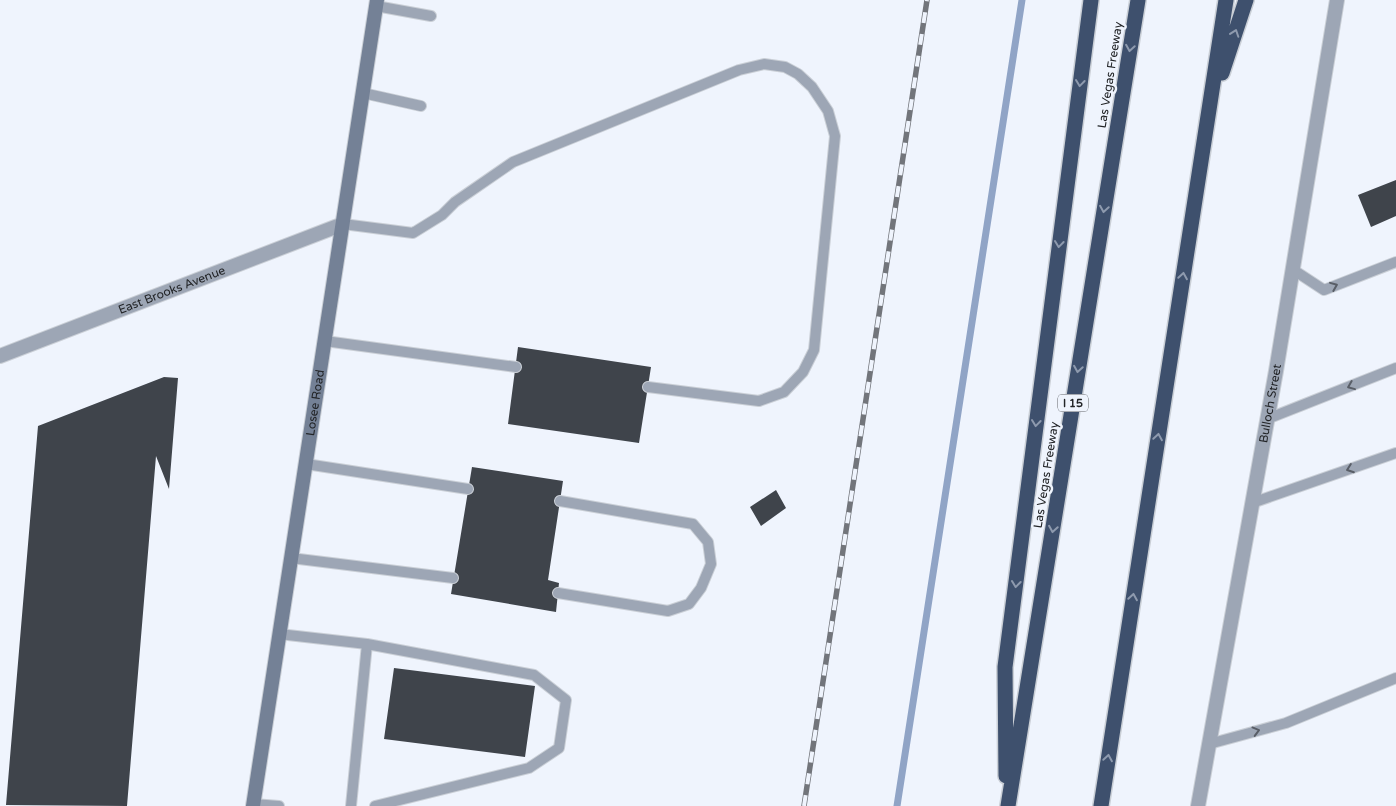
<svg xmlns="http://www.w3.org/2000/svg" width="1396" height="806" font-family="'Varela Round',sans-serif">
  <rect width="100%" height="100%" fill="#eff4fd"/>
  <g fill="none" stroke-linecap="round" stroke-linejoin="round">
    <path stroke="#90a4c6" stroke-width="7" d="M 897,806 L 1022,0"/>
  </g>
  <path fill="#3f444b" d="M 1396,180 L 1396,216 L 1371,227 L 1358,195 Z
    M 518,347 L 651,367 L 639,443 L 508,424 Z
    M 164,377 L 178,378 L 169,489 L 156,456 L 127,806 L 6,805 L 38,426 Z
    M 472,467 L 563,481 L 548,580 L 559,583 L 556,612 L 451,594 Z
    M 776,490 L 786,508 L 761,526 L 750,507 Z
    M 394,668 L 535,686 L 525,757 L 384,739 Z"/>
  <g fill="none" stroke-linecap="round" stroke-linejoin="round">
    <defs>
      <path id="service" d="M 376,6 L 431,16
        M 363,93 L 421,106
        M 343,224 L 413,233 L 442,215 L 455,202 L 513,162 L 739,70 L 764,64 L 785,67 L 798,74 L 812,87 L 828,111 L 835,136 L 814,350 L 803,372 L 784,392 L 759,401 L 648,387
        M 1292,269 L 1324,290 L 1396,262
        M 325,341 L 516,367
        M 1267,419 L 1396,368
        M 306,464 L 468,489
        M 1252,503 L 1396,453
        M 291,558 L 453,578
        M 558,593 L 668,611 L 689,604 L 701,588 L 711,564 L 708,542 L 693,524 L 560,501
        M 279,634 L 367,644 L 351,806
        M 367,644 L 534,675 L 566,700 L 559,748 L 529,768 L 375,806
        M 1209,744 L 1286,723 L 1396,678
        M 253,804 L 279,806"/>
      <g id="minor">
        <path id="s1" d="M 0,356 L 343,224"/>
        <path id="s2" d="M 1198,806 L 1276,371 L 1337,0"/>
      </g>
      <g id="secondary">
        <path id="s3" d="M 253,806 L 377,0"/>
      </g>
      <path id="motorway" d="M 1222,73 L 1246,0
        M 1006,776 L 1005,667 L 1091,0
        M 1008,806 L 1138,0
        M 1101,806 L 1226,0"/>
    </defs>
    <use href="#service" stroke="#cacfd6" stroke-width="12"/>
    <use href="#minor" stroke="#cacfd6" stroke-width="16"/>
    <use href="#secondary" stroke="#cacfd6" stroke-width="16"/>
    <use href="#motorway" stroke="#cacfd6" stroke-width="18"/>
    <use href="#service" stroke="#9da6b5" stroke-width="10"/>
    <use href="#minor" stroke="#9da6b5" stroke-width="14"/>
    <use href="#secondary" stroke="#748196" stroke-width="14"/>
    <use href="#motorway" stroke="#3e506d" stroke-width="15"/>
    <defs>
      <path id="rail" d="M 804,806 L 927,0"/>
    </defs>
    <use href="#rail" stroke="#72757b" stroke-width="5.5"/>
    <use href="#rail" stroke="#eff4fd" stroke-width="4" stroke-dasharray="11" stroke-linecap="butt"/>
  </g>
  <defs><path id="oneway-chevron" d="M-2-3.5L2.5 0L-2 3.5" fill="none" stroke-width="1.6" stroke-linecap="round" stroke-linejoin="round" transform="scale(1.25)"/></defs>
  <g stroke="#8e9aae">
    <use href="#oneway-chevron" transform="translate(1235 33) rotate(-71)"/>
    <use href="#oneway-chevron" transform="translate(1130 48) rotate(99)"/>
    <use href="#oneway-chevron" transform="translate(1080 83) rotate(97)"/>
    <use href="#oneway-chevron" transform="translate(1104 209) rotate(99)"/>
    <use href="#oneway-chevron" transform="translate(1059 244) rotate(97)"/>
    <use href="#oneway-chevron" transform="translate(1183 276) rotate(-81)"/>
    <use href="#oneway-chevron" transform="translate(1078 369) rotate(99)"/>
    <use href="#oneway-chevron" transform="translate(1036 423) rotate(97)"/>
    <use href="#oneway-chevron" transform="translate(1158 437) rotate(-81)"/>
    <use href="#oneway-chevron" transform="translate(1053 529) rotate(99)"/>
    <use href="#oneway-chevron" transform="translate(1016 584) rotate(97)"/>
    <use href="#oneway-chevron" transform="translate(1133 597) rotate(-81)"/>
    <use href="#oneway-chevron" transform="translate(1108 758) rotate(-81)"/>
  </g>
  <g stroke="#595e67">
    <use href="#oneway-chevron" transform="translate(1334 286) rotate(-22)"/>
    <use href="#oneway-chevron" transform="translate(1351 386) rotate(158)"/>
    <use href="#oneway-chevron" transform="translate(1350 469) rotate(160)"/>
    <use href="#oneway-chevron" transform="translate(1256 731) rotate(-15)"/>
  </g>
  <g text-anchor="middle" dominant-baseline="central" stroke-width="5" stroke-linejoin="round" paint-order="stroke">
    <rect fill="#eff4fd" stroke="#606267" stroke-width="1" x="1058" y="394.5" width="30" height="17" rx="4"/>
    <g font-size="11" font-weight="bold" fill="#222427">
      <text x="1073" y="403">I 15</text>
    </g>
    <g font-size="12" fill="#222427" stroke="#eff4fd">
      <text transform="translate(1110 75) rotate(-81)">Las Vegas Freeway</text>
      <text stroke="none"><textPath href="#s1" startOffset="184">East Brooks Avenue</textPath></text>
      <text stroke="none"><textPath href="#s3" startOffset="408">Losee Road</textPath></text>
      <text stroke="none"><textPath href="#s2" startOffset="409">Bulloch Street</textPath></text>
      <text transform="translate(1046 475) rotate(-81)">Las Vegas Freeway</text>
    </g>
  </g>
</svg>
